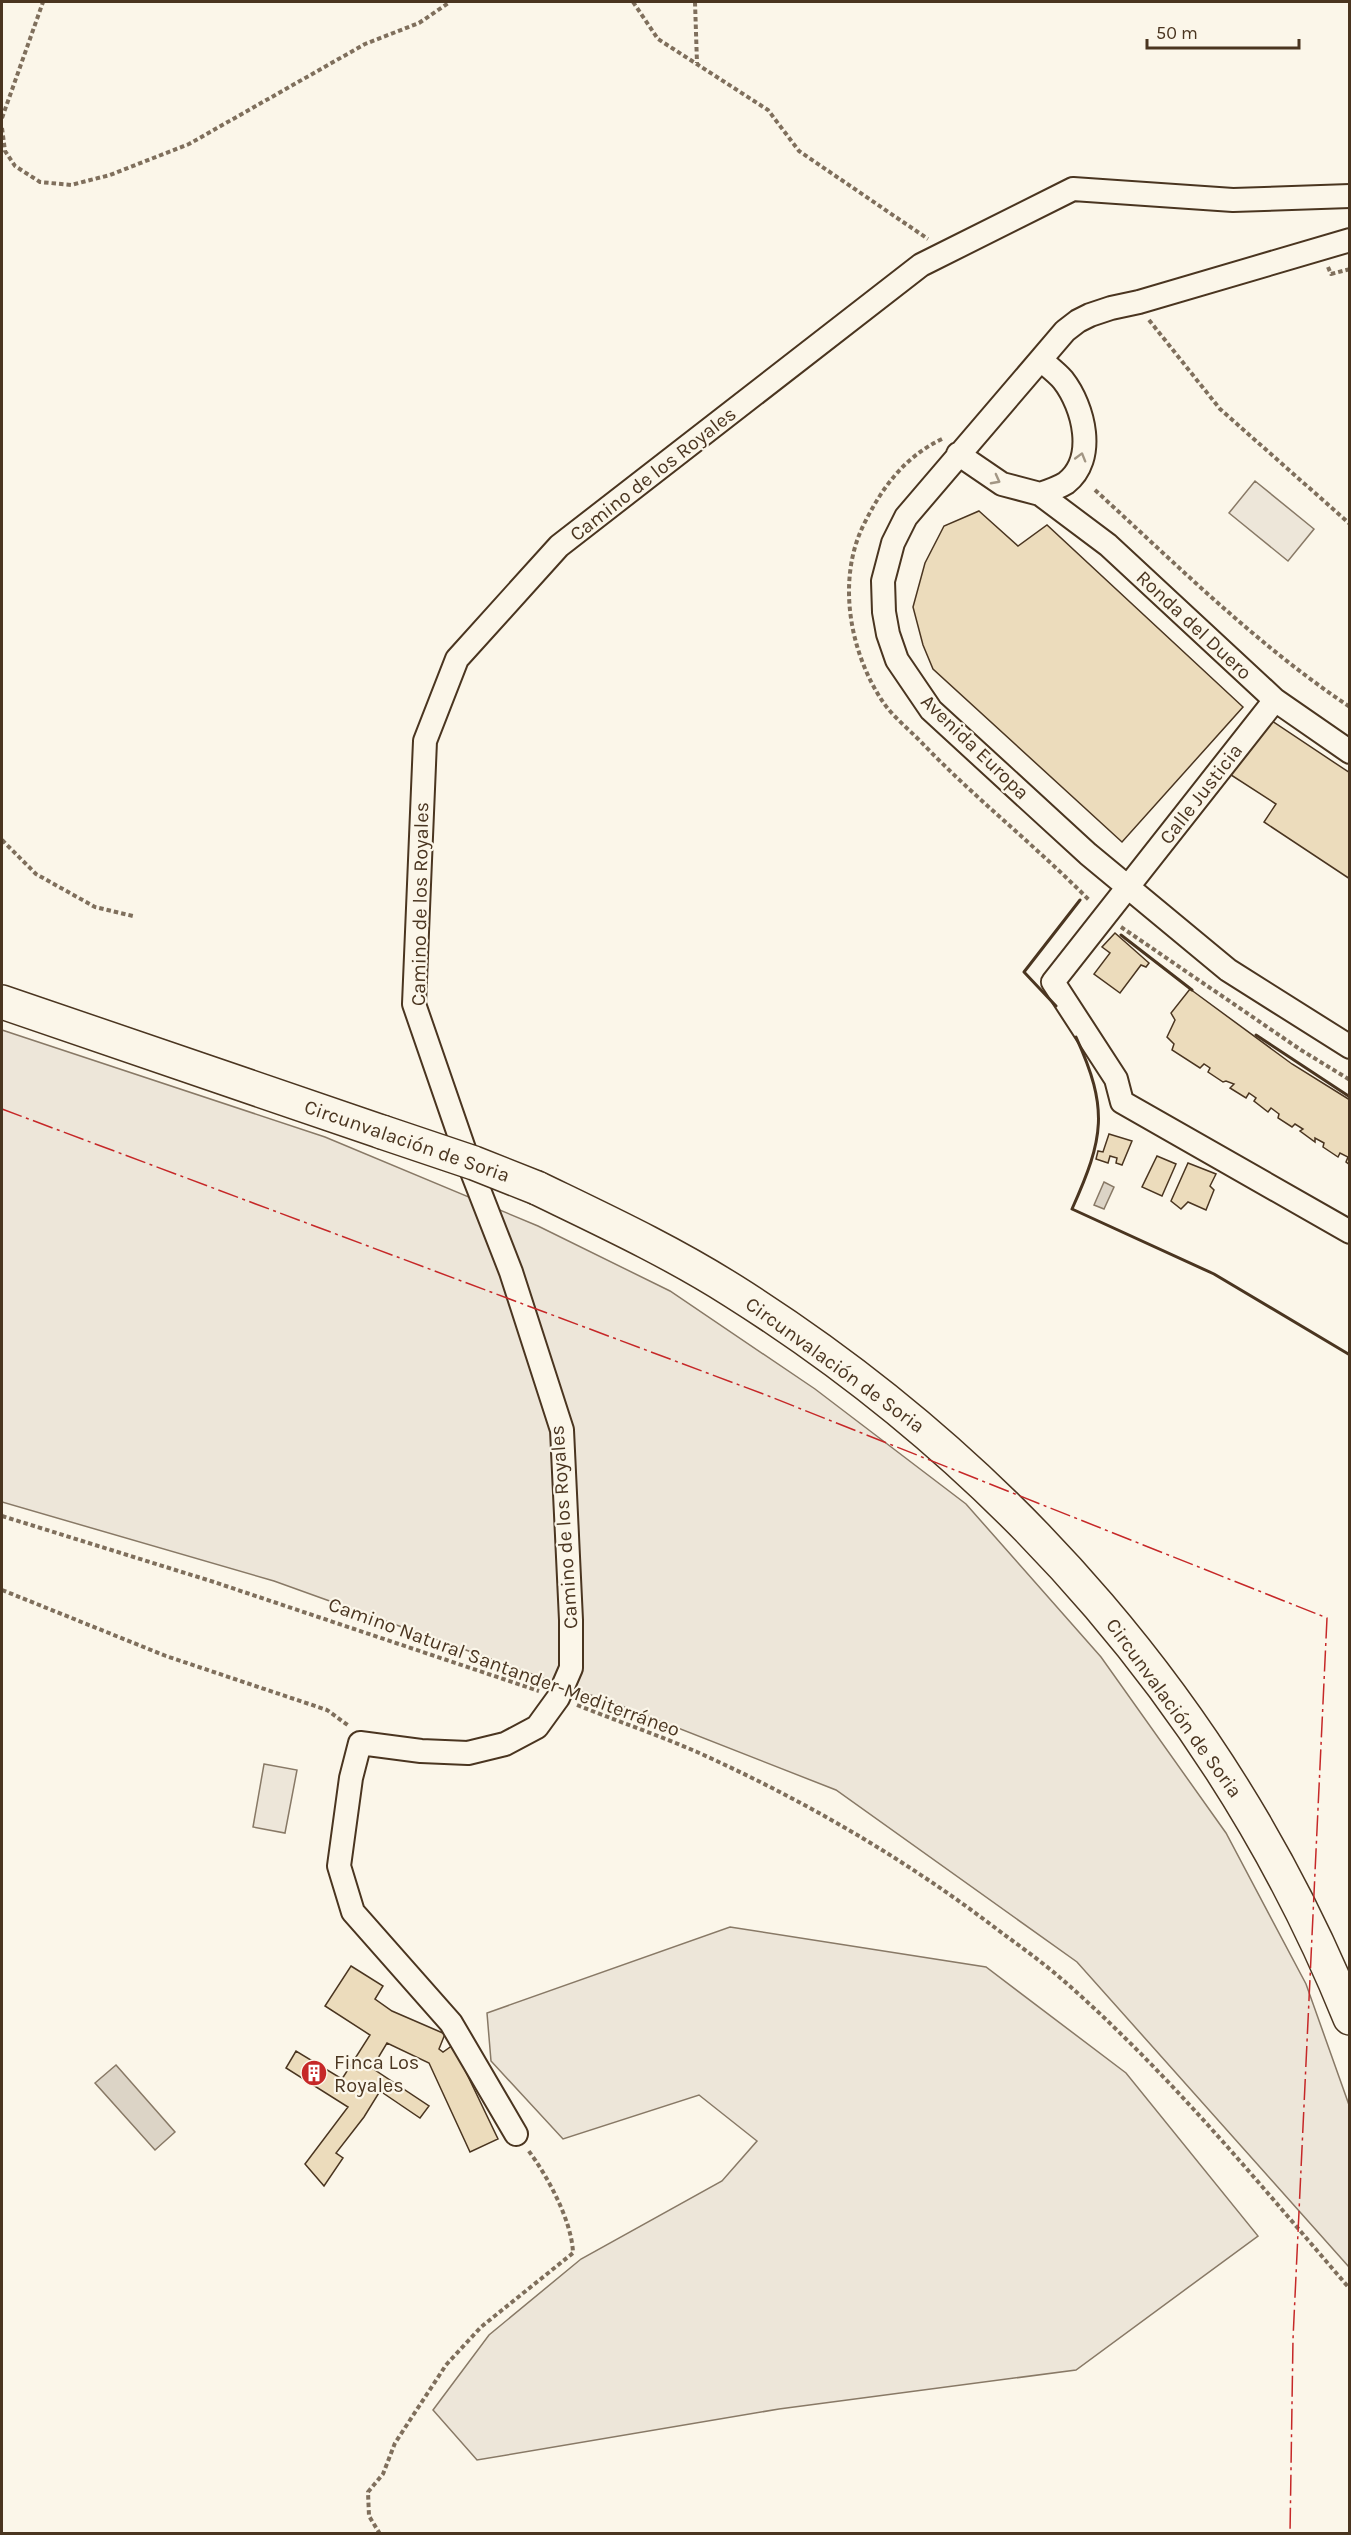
<svg xmlns="http://www.w3.org/2000/svg" width="1351" height="2535" font-family="Karla,sans-serif">
  <rect width="100%" height="100%" fill="#fbf6e9"/>
  <path fill="#ede6d9" stroke="#887966" stroke-width="1.5" d="M 1255,481 L 1314,529 L 1288,561 L 1229,513 Z
    M 2,1030 L 325,1137 L 538,1226 L 670,1291 L 815,1389 L 966,1504 L 1101,1657 L 1226,1833 L 1306,1984 L 1349,2105 L 1349,2267 L 1077,1962 L 836,1790 L 627,1708 L 274,1581 L 2,1502 Z
    M 264,1764 L 297,1770 L 285,1833 L 253,1827 Z
    M 730,1927 L 986,1967 L 1126,2073 L 1258,2236 L 1076,2370 L 779,2409 L 477,2460 L 433,2410 L 489,2335 L 581,2259 L 722,2181 L 757,2141 L 699,2095 L 563,2139 L 491,2061 L 487,2013 Z"/>
  <path fill="#dcd4c6" stroke="#887966" stroke-width="1.5" d="M 1104,1182 L 1114,1187 L 1104,1209 L 1094,1205 Z
    M 116,2065 L 175,2132 L 155,2150 L 95,2083 Z"/>
  <path fill="#ecdcbc" stroke="#4a3520" stroke-width="1.5" d="M 979,511 L 1018,546 L 1047,525 L 1243,707 L 1122,842 L 933,669 L 923,645 L 913,607 L 925,563 L 944,526 Z
    M 1269,719 L 1350,773 L 1350,879 L 1264,822 L 1276,804 L 1228,773 Z
    M 1115,933 L 1149,963 L 1146,967 L 1141,965 L 1120,993 L 1094,974 L 1110,953 L 1102,947 Z
    M 1190,989 L 1292,1064 L 1350,1100 L 1350,1165 L 1346,1162 L 1348,1157 L 1340,1153 L 1338,1157 L 1323,1147 L 1324,1143 L 1315,1138 L 1315,1142 L 1300,1131 L 1303,1129 L 1295,1124 L 1292,1127 L 1278,1118 L 1279,1114 L 1271,1108 L 1268,1112 L 1254,1101 L 1256,1098 L 1249,1093 L 1246,1098 L 1230,1088 L 1234,1084 L 1226,1081 L 1223,1082 L 1208,1072 L 1210,1068 L 1204,1064 L 1200,1068 L 1172,1050 L 1174,1044 L 1167,1037 L 1175,1020 L 1171,1013 Z
    M 1109,1134 L 1132,1141 L 1122,1165 L 1116,1163 L 1117,1158 L 1110,1156 L 1108,1163 L 1096,1159 L 1098,1151 L 1103,1152 Z
    M 1157,1156 L 1176,1164 L 1162,1196 L 1142,1187 Z
    M 1188,1163 L 1216,1174 L 1210,1186 L 1214,1190 L 1206,1210 L 1188,1202 L 1181,1209 L 1171,1201 Z
    M 351,1966 L 383,1986 L 375,1999 L 392,2011 L 445,2034 L 439,2049 L 443,2052 L 453,2045 L 498,2139 L 470,2152 L 429,2063 L 387,2043 L 372,2068 L 429,2106 L 420,2118 L 380,2091 L 364,2117 L 336,2153 L 343,2158 L 324,2186 L 305,2164 L 348,2107 L 286,2068 L 296,2051 L 342,2079 L 370,2035 L 325,2006 Z"/>
  <g fill="none" stroke-linecap="round" stroke-linejoin="round">
    <defs>
      <path id="minor" d="M 1350,240 L 1139,302 L 1111,308 L 1090,315 L 1078,321 L 1065,331 L 906,517 L 893,543 L 883,581 L 884,612 L 888,634 L 897,660 L 931,710 L 1088,854 L 1228,970 L 1350,1047
        M 958,454 L 1002,484 L 1040,494 L 1108,545 L 1275,700 L 1350,752
        M 1040,494 C 1049,491 1058,488 1066,483 C 1097,459 1084,407 1063,380 C 1057,373 1049,367 1042,361
        M 1275,700 L 1053,982 L 1116,1079 L 1122,1102 L 1350,1232
        M 516,2134 L 451,2023 L 353,1912 L 339,1866 L 351,1778 L 360,1743 L 421,1751 L 468,1753 L 505,1744 L 537,1727 L 558,1698 L 571,1668 L 571,1620 L 562,1430 L 511,1272 L 472,1172 L 414,1004 L 425,741 L 457,659 L 559,546 L 921,265 L 1073,189 L 1233,200 L 1350,196"/>
      <path id="highway" d="M 2,1002 L 382,1132
        M 537,1188 C 603,1220 670,1251 733,1291 C 1009,1465 1227,1714 1350,2018"/>
    </defs>
    <use href="#minor" stroke="#4a3520" stroke-width="26"/>
    <use href="#highway" stroke="#4a3520" stroke-width="36"/>
    <path stroke="#7f6f5c" stroke-width="4" stroke-dasharray="4.5 3" stroke-linecap="butt" d="M 633,2 L 658,39 L 768,110 L 799,151 L 928,239
      M 695,2 L 697,63
      M 2,118 L 43,2
      M 2,128 L 5,151 L 15,166 L 40,182 L 71,185 L 110,175 L 189,144 L 365,44 L 419,23 L 450,2
      M 1328,267 L 1331,274 L 1350,269
      M 1149,320 L 1220,409 L 1350,524
      M 942,439 C 904,457 882,488 864,524 C 836,580 850,653 883,702 C 894,718 911,731 924,745 C 977,800 1037,847 1090,901
      M 1095,490 C 1177,565 1257,645 1350,707
      M 2,840 L 36,874 L 95,907 L 133,916
      M 1121,927 L 1301,1050 L 1350,1080
      M 2,1516 L 214,1582 L 539,1691
      M 2,1590 L 166,1656 L 327,1710 L 349,1726
      M 577,1705 C 617,1721 658,1735 697,1752 C 806,1801 907,1860 1002,1933 C 1020,1946 1039,1960 1057,1975 C 1166,2069 1256,2180 1350,2289
      M 380,2534 L 369,2516 L 368,2492 L 383,2474 L 395,2443 L 446,2365 L 481,2327 L 573,2253 C 572,2221 547,2175 528,2150"/>
    <use href="#minor" stroke="#fbf6e9" stroke-width="22"/>
    <use href="#highway" stroke="#fbf6e9" stroke-width="33"/>
    <defs>
      <path id="highway-bridge" d="M 382,1132 L 474,1163 L 537,1188"/>
    </defs>
    <use href="#highway-bridge" stroke="#4a3520" stroke-width="36" stroke-linecap="butt"/>
    <use href="#highway-bridge" stroke="#fbf6e9" stroke-width="33"/>
    <path stroke="#4a3520" stroke-width="3" d="M 1121,935 L 1192,990
      M 1056,1006 L 1024,972 L 1080,900
      M 1256,1035 L 1350,1097
      M 1076,1037 C 1109,1109 1104,1138 1072,1209 L 1214,1274 L 1350,1355"/>
    <path stroke="#c62828" stroke-width="1.5" stroke-dasharray="21 4.5 3 4.5" stroke-linecap="butt" d="M 2,1109 L 766,1395 L 1327,1618 L 1293,2339 L 1290,2534"/>
  </g>
  <defs><path id="oneway-chevron" d="M-2-3.5L2.5 0L-2 3.5" fill="none" stroke-width="1.6" stroke-linecap="round" stroke-linejoin="round" transform="scale(1.5)"/></defs>
  <g stroke="#a29684">
    <use href="#oneway-chevron" transform="translate(1081 457) rotate(-74)"/>
    <use href="#oneway-chevron" transform="translate(996 480) rotate(28)"/>
  </g>
  <defs>
    <symbol id="building-disc" viewBox="-11 -11 22 22"><circle r="9.5" fill="#c62828" stroke="#fbf6e9"/><path d="M-4-6H4V6H1V3H-1V6H-4ZM-2.5-4.3h1.7v1.8h-1.7ZM.8-4.3h1.7v1.8H.8ZM-2.5-1h1.7V.8h-1.7ZM.8-1h1.7V.8H.8Z" fill="#fff"/></symbol>
  </defs>
  <g fill-rule="evenodd">
    <use href="#building-disc" x="299" y="2058" width="30" height="30"/>
  </g>
  <g text-anchor="middle" dominant-baseline="central" stroke-width="4.5" stroke-linejoin="round" paint-order="stroke">
    <g font-size="20" fill="#4a3520" stroke="#fbf6e9">
      <text transform="translate(653 474) rotate(-38)">Camino de los Royales</text>
      <text transform="translate(1194 625) rotate(43)">Ronda del Duero</text>
      <text transform="translate(975 747) rotate(44)">Avenida Europa</text>
      <text transform="translate(1201 794) rotate(-52)">Calle Justicia</text>
      <text transform="translate(420 904) rotate(-89)">Camino de los Royales</text>
      <text transform="translate(407 1141) rotate(19)">Circunvalación de Soria</text>
      <text transform="translate(835 1365) rotate(36)">Circunvalación de Soria</text>
      <text transform="translate(564 1527) rotate(-94)">Camino de los Royales</text>
      <text transform="translate(504 1667) rotate(20)">Camino Natural Santander-Mediterráneo</text>
      <text transform="translate(1174 1708) rotate(54)">Circunvalación de Soria</text>
    </g>
    <g font-size="20" fill="#4a3520" stroke="#fbf6e9" text-anchor="start">
      <text x="334" y="2062">Finca Los<tspan x="334" dy="23">Royales</tspan></text>
    </g>
  </g>
  <rect width="1351" height="2535" fill="none" stroke="#4a3520" stroke-width="6"/>
  <path d="M1147 39v9h152v-9" fill="none" stroke="#4a3520" stroke-width="3"/>
  <text x="1156" y="39" font-size="18" fill="#4a3520" stroke="#fbf6e9" stroke-width="4.5" paint-order="stroke">50 m</text>
</svg>
